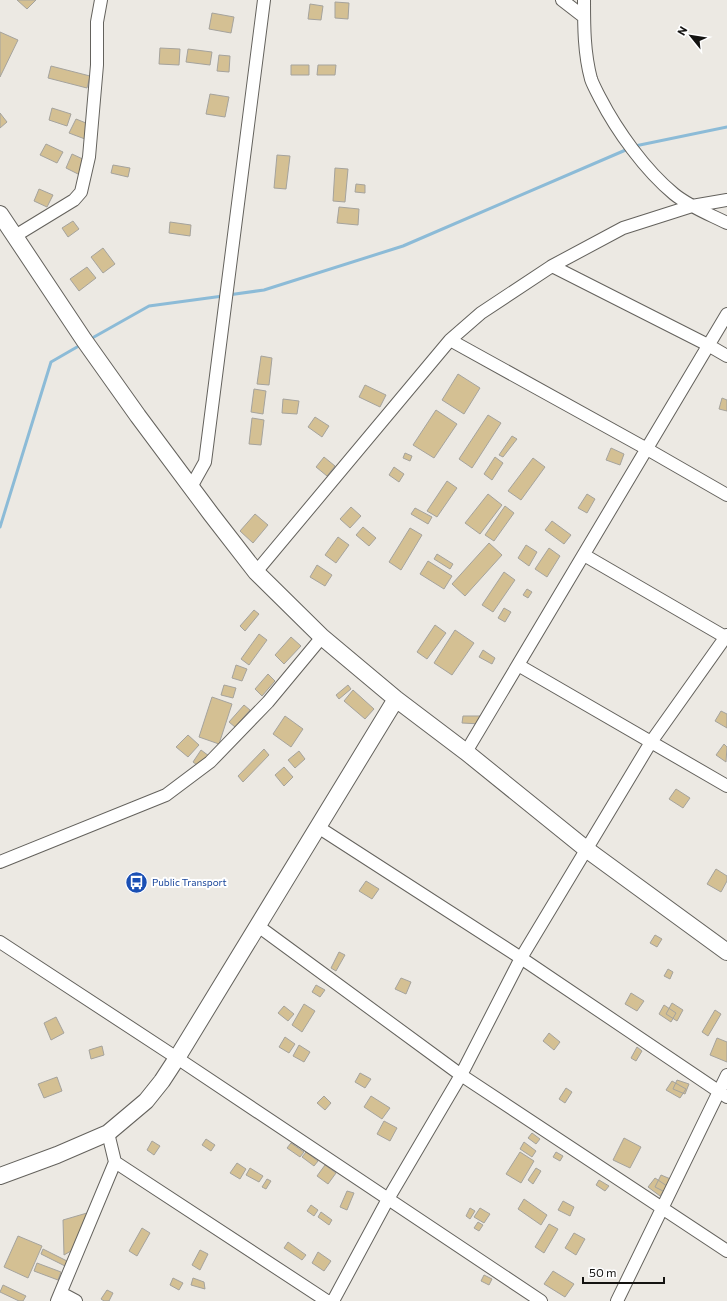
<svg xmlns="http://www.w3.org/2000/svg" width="727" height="1301" font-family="Commissioner,sans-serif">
  <rect width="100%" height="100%" fill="#ece9e3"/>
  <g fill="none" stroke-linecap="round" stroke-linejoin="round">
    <path stroke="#8cbbd7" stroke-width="3" d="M 635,146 L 727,127
      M 228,295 L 264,290 L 403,246 L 628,149
      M 94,337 L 149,306 L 223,296
      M 0,527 L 51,362 L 77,347"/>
  </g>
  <path fill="#d4c093" stroke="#a5a39d" d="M 17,0 L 36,0 L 27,9 Z
    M 335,2 L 349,3 L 348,19 L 335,18 Z
    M 310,4 L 323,6 L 321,20 L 308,19 Z
    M 212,13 L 234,17 L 231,33 L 209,29 Z
    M 0,32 L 18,40 L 0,77 Z
    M 160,48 L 180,49 L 179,65 L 159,64 Z
    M 188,49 L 212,52 L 210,65 L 186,62 Z
    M 219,55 L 230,56 L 229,72 L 217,71 Z
    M 291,65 L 309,65 L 309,75 L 291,75 Z
    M 318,65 L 336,65 L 335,75 L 317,75 Z
    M 51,66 L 90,76 L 87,88 L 48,78 Z
    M 210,94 L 229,97 L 225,117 L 206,114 Z
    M 52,108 L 71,114 L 67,126 L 49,120 Z
    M 0,113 L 7,122 L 0,128 Z
    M 76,119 L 91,125 L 85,139 L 69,133 Z
    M 46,144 L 63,152 L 57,163 L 40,155 Z
    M 72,154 L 87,161 L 80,175 L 66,168 Z
    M 277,155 L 290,156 L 286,189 L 274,188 Z
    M 113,165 L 130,168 L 128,177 L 111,173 Z
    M 335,168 L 348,169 L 345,202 L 333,201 Z
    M 356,184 L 365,185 L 365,193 L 355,192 Z
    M 39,189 L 53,195 L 47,207 L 34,201 Z
    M 339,207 L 359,209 L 358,225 L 337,223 Z
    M 73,221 L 79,229 L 68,237 L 62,228 Z
    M 170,222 L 191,225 L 190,236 L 169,233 Z
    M 103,248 L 115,264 L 103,273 L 91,257 Z
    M 87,267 L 96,278 L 79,291 L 70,279 Z
    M 261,356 L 272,358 L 269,385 L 257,384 Z
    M 458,374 L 480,388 L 464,414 L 442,400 Z
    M 365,385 L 386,395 L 380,407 L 359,397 Z
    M 254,389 L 266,391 L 263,414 L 251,412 Z
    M 722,398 L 727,400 L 727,411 L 719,409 Z
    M 283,399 L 299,401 L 297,414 L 282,413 Z
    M 436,410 L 457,424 L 434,458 L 413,445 Z
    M 488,415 L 501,423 L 472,468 L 459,459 Z
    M 315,417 L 329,426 L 322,437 L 308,427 Z
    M 252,418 L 264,420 L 261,445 L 249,444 Z
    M 512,436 L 517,439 L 503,457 L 499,455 Z
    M 611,448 L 624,454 L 620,465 L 606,460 Z
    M 405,453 L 412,456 L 410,461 L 403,458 Z
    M 324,457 L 335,466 L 327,476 L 316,467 Z
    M 495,457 L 503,463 L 492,480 L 484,474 Z
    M 533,458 L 545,467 L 521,500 L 508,491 Z
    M 394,467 L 404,474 L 399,482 L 389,475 Z
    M 447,481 L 457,488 L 437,517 L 427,511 Z
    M 488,494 L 502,505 L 480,534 L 465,523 Z
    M 587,494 L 595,499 L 587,513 L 578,508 Z
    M 505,506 L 514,513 L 494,541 L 485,535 Z
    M 351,507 L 361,516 L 350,528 L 340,519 Z
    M 415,508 L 432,517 L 428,524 L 411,514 Z
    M 255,514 L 268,525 L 253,543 L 240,531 Z
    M 552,521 L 571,535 L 564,544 L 545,530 Z
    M 363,527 L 376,538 L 369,546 L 356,535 Z
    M 410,528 L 422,535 L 401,570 L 389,562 Z
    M 338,537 L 349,545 L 336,563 L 325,555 Z
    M 489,543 L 502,555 L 465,596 L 452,584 Z
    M 526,545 L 537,552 L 529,566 L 518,558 Z
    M 549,548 L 560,556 L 547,577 L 535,569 Z
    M 437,554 L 453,564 L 450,569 L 434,559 Z
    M 428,561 L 452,576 L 444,589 L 420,574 Z
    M 317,565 L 332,575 L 325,586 L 310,577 Z
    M 504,572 L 515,580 L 493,612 L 482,605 Z
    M 527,589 L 532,592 L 528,598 L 523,595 Z
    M 504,608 L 511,612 L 505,622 L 498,618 Z
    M 254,610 L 259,614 L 245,631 L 240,626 Z
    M 435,625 L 446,633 L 427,659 L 417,652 Z
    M 455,630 L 474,643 L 452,675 L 434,663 Z
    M 259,634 L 267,640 L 249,665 L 241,659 Z
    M 291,637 L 301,646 L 284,664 L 275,655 Z
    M 483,650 L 495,658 L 492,664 L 479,657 Z
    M 236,665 L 247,669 L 242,681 L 232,678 Z
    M 268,674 L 275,681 L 262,696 L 255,689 Z
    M 224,685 L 236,688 L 233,698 L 221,695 Z
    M 348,685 L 351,689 L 339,699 L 336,695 Z
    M 353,690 L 374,709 L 365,719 L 344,701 Z
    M 212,697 L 232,704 L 219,744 L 199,737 Z
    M 244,705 L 250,710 L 235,727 L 229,722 Z
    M 721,711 L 727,714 L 727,728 L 715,721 Z
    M 285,716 L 303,729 L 291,747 L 273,734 Z
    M 463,716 L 481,716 L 481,724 L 462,723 Z
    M 188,735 L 199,745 L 188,757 L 176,747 Z
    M 724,744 L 727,747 L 726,762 L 716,755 Z
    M 264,749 L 269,755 L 243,782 L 238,776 Z
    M 201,750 L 209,756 L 201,768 L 193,762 Z
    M 299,751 L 305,759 L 295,768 L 288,760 Z
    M 284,767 L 293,777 L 284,786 L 275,775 Z
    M 676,789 L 690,798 L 683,808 L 669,799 Z
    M 716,869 L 727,876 L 727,881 L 721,892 L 707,884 Z
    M 366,881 L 379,889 L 372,899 L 359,891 Z
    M 655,935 L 662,939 L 657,947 L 650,943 Z
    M 339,952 L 345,955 L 336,971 L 331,968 Z
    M 668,969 L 673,972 L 670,979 L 664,976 Z
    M 401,978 L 411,982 L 406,994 L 395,989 Z
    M 316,985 L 325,990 L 320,997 L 312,992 Z
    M 631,993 L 644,1001 L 637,1011 L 625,1004 Z
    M 672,1003 L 683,1010 L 677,1021 L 666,1014 Z
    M 304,1004 L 315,1011 L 302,1032 L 292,1025 Z
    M 664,1005 L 676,1013 L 671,1022 L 659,1014 Z
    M 284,1006 L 294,1014 L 288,1021 L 278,1013 Z
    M 715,1010 L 721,1014 L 708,1036 L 702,1032 Z
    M 56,1017 L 64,1033 L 51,1040 L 44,1023 Z
    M 549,1033 L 560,1042 L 554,1050 L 543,1041 Z
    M 285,1037 L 295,1044 L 289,1053 L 279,1047 Z
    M 717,1038 L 727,1042 L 727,1062 L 710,1055 Z
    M 299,1045 L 310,1052 L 304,1062 L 293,1056 Z
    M 102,1046 L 104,1055 L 91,1059 L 89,1050 Z
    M 637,1047 L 642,1051 L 636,1061 L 631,1058 Z
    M 360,1073 L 371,1079 L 365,1088 L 355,1082 Z
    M 57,1077 L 62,1091 L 44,1098 L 38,1084 Z
    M 677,1080 L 689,1084 L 685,1094 L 673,1089 Z
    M 672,1081 L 686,1089 L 680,1098 L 666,1090 Z
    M 566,1088 L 572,1092 L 565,1103 L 559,1099 Z
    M 324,1096 L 331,1103 L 325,1110 L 317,1103 Z
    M 371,1096 L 390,1108 L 382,1119 L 364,1107 Z
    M 384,1121 L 397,1128 L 390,1141 L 377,1134 Z
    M 532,1133 L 540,1139 L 536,1144 L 528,1138 Z
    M 624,1138 L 641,1147 L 630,1168 L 613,1160 Z
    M 206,1139 L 215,1145 L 211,1151 L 202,1145 Z
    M 152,1141 L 160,1146 L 154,1155 L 147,1150 Z
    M 524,1142 L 536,1151 L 532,1157 L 520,1149 Z
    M 291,1143 L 304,1152 L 300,1157 L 287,1148 Z
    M 306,1152 L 318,1161 L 314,1166 L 302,1157 Z
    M 520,1152 L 534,1161 L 521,1183 L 506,1174 Z
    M 556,1152 L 563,1156 L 560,1161 L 553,1157 Z
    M 237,1163 L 246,1169 L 240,1179 L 230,1173 Z
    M 325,1165 L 336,1173 L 328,1184 L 317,1176 Z
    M 250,1168 L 263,1176 L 259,1182 L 246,1175 Z
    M 536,1168 L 541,1171 L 533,1184 L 528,1180 Z
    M 661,1175 L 673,1180 L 667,1193 L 655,1187 Z
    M 655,1178 L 667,1186 L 660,1196 L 648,1187 Z
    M 267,1179 L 271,1181 L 266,1189 L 262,1187 Z
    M 599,1180 L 609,1186 L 605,1191 L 596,1185 Z
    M 347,1191 L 354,1193 L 347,1210 L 340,1207 Z
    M 524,1199 L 547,1215 L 541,1225 L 518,1209 Z
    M 563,1201 L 574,1207 L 570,1216 L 558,1210 Z
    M 311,1205 L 318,1210 L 314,1216 L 307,1211 Z
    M 470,1208 L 475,1211 L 470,1219 L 466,1216 Z
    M 480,1208 L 490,1214 L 484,1223 L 474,1217 Z
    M 321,1212 L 332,1220 L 329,1225 L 318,1217 Z
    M 87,1213 L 79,1244 L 76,1248 L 64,1255 L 63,1220 Z
    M 478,1222 L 483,1225 L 479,1231 L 474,1228 Z
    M 549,1224 L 558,1229 L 544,1253 L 535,1247 Z
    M 142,1228 L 150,1233 L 137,1256 L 129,1251 Z
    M 574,1233 L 585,1239 L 576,1255 L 565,1248 Z
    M 18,1236 L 42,1246 L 28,1278 L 4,1267 Z
    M 288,1242 L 306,1255 L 302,1260 L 284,1248 Z
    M 43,1249 L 67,1261 L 65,1266 L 41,1254 Z
    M 200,1250 L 208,1254 L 200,1270 L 192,1265 Z
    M 318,1252 L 331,1261 L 324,1271 L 312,1263 Z
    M 37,1263 L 61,1272 L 58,1280 L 34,1271 Z
    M 553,1271 L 574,1284 L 565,1297 L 544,1284 Z
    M 484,1275 L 492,1279 L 489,1285 L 481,1281 Z
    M 173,1278 L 183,1283 L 179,1290 L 170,1285 Z
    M 193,1278 L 204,1282 L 205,1289 L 191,1285 Z
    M 3,1285 L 26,1296 L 23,1301 L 19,1301 L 0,1292 Z
    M 107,1290 L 113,1293 L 109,1301 L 104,1301 L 101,1299 Z"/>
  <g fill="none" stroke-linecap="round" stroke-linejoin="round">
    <defs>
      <path id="minor" d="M 562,0 L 584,17
        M 584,0 C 584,26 584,53 591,79 C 593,85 597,92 600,98 C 617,131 645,170 674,194 C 690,207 709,214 727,223
        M 15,236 L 74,200 L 81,192 L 89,157 L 97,65 L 97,22 L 101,0
        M 552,266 L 708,345 L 727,356
        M 450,340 L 647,449 L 727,495
        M 191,487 L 205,462 L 264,0
        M 584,555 L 727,638
        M 256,572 L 450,340 L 481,313 L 552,266 L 623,228 L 692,206 L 727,200
        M 518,665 L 727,786
        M 466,752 L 727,314
        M 318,827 L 521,958 L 727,1097
        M 0,862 L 166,795 L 210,762 L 268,702 L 322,637
        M 258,926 L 461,1075 L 727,1251
        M 0,942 L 177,1058 L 541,1301
        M 115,1162 L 327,1301
        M 61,1293 L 76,1301
        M 57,1301 L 115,1162 L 108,1133
        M 333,1301 L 388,1199 L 461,1075 L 521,958 L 651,742 L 727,635
        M 617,1301 L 727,1075"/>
      <path id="major" d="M 0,214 L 84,340 L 138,416 L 211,514 L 256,572 L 322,637 L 396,699 L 466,752 L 586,849 L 727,952
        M 0,1176 L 57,1155 L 108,1133 L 146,1101 L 162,1081 L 177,1058 L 396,699"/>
    </defs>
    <use href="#minor" stroke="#64625d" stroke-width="14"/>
    <use href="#major" stroke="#64625d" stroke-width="18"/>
    <use href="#minor" stroke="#fff" stroke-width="12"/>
    <use href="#major" stroke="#fff" stroke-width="16"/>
  </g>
  <defs>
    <symbol id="bus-disc" viewBox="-11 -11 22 22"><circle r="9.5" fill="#1a4fb4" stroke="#fff"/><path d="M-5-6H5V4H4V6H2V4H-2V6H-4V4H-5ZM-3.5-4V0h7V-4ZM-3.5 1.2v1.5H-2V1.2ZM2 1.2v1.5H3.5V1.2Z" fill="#fff"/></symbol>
  </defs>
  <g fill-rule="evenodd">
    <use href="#bus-disc" x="124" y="870" width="25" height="25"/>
  </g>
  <g text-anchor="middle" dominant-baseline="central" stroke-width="4" stroke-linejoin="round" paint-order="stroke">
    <g font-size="10" fill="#164399" stroke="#fff" text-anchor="start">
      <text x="152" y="882">Public Transport</text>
    </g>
  </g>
  <g transform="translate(691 36) rotate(300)" stroke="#ffffff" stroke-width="3" paint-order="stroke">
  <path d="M0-3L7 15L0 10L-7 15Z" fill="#141311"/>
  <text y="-6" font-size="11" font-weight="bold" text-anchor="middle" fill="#141311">N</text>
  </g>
  <path d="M583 1277v6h81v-6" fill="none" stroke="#141311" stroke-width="2"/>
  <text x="589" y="1277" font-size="12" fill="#141311" stroke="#ffffff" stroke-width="3" paint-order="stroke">50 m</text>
</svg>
